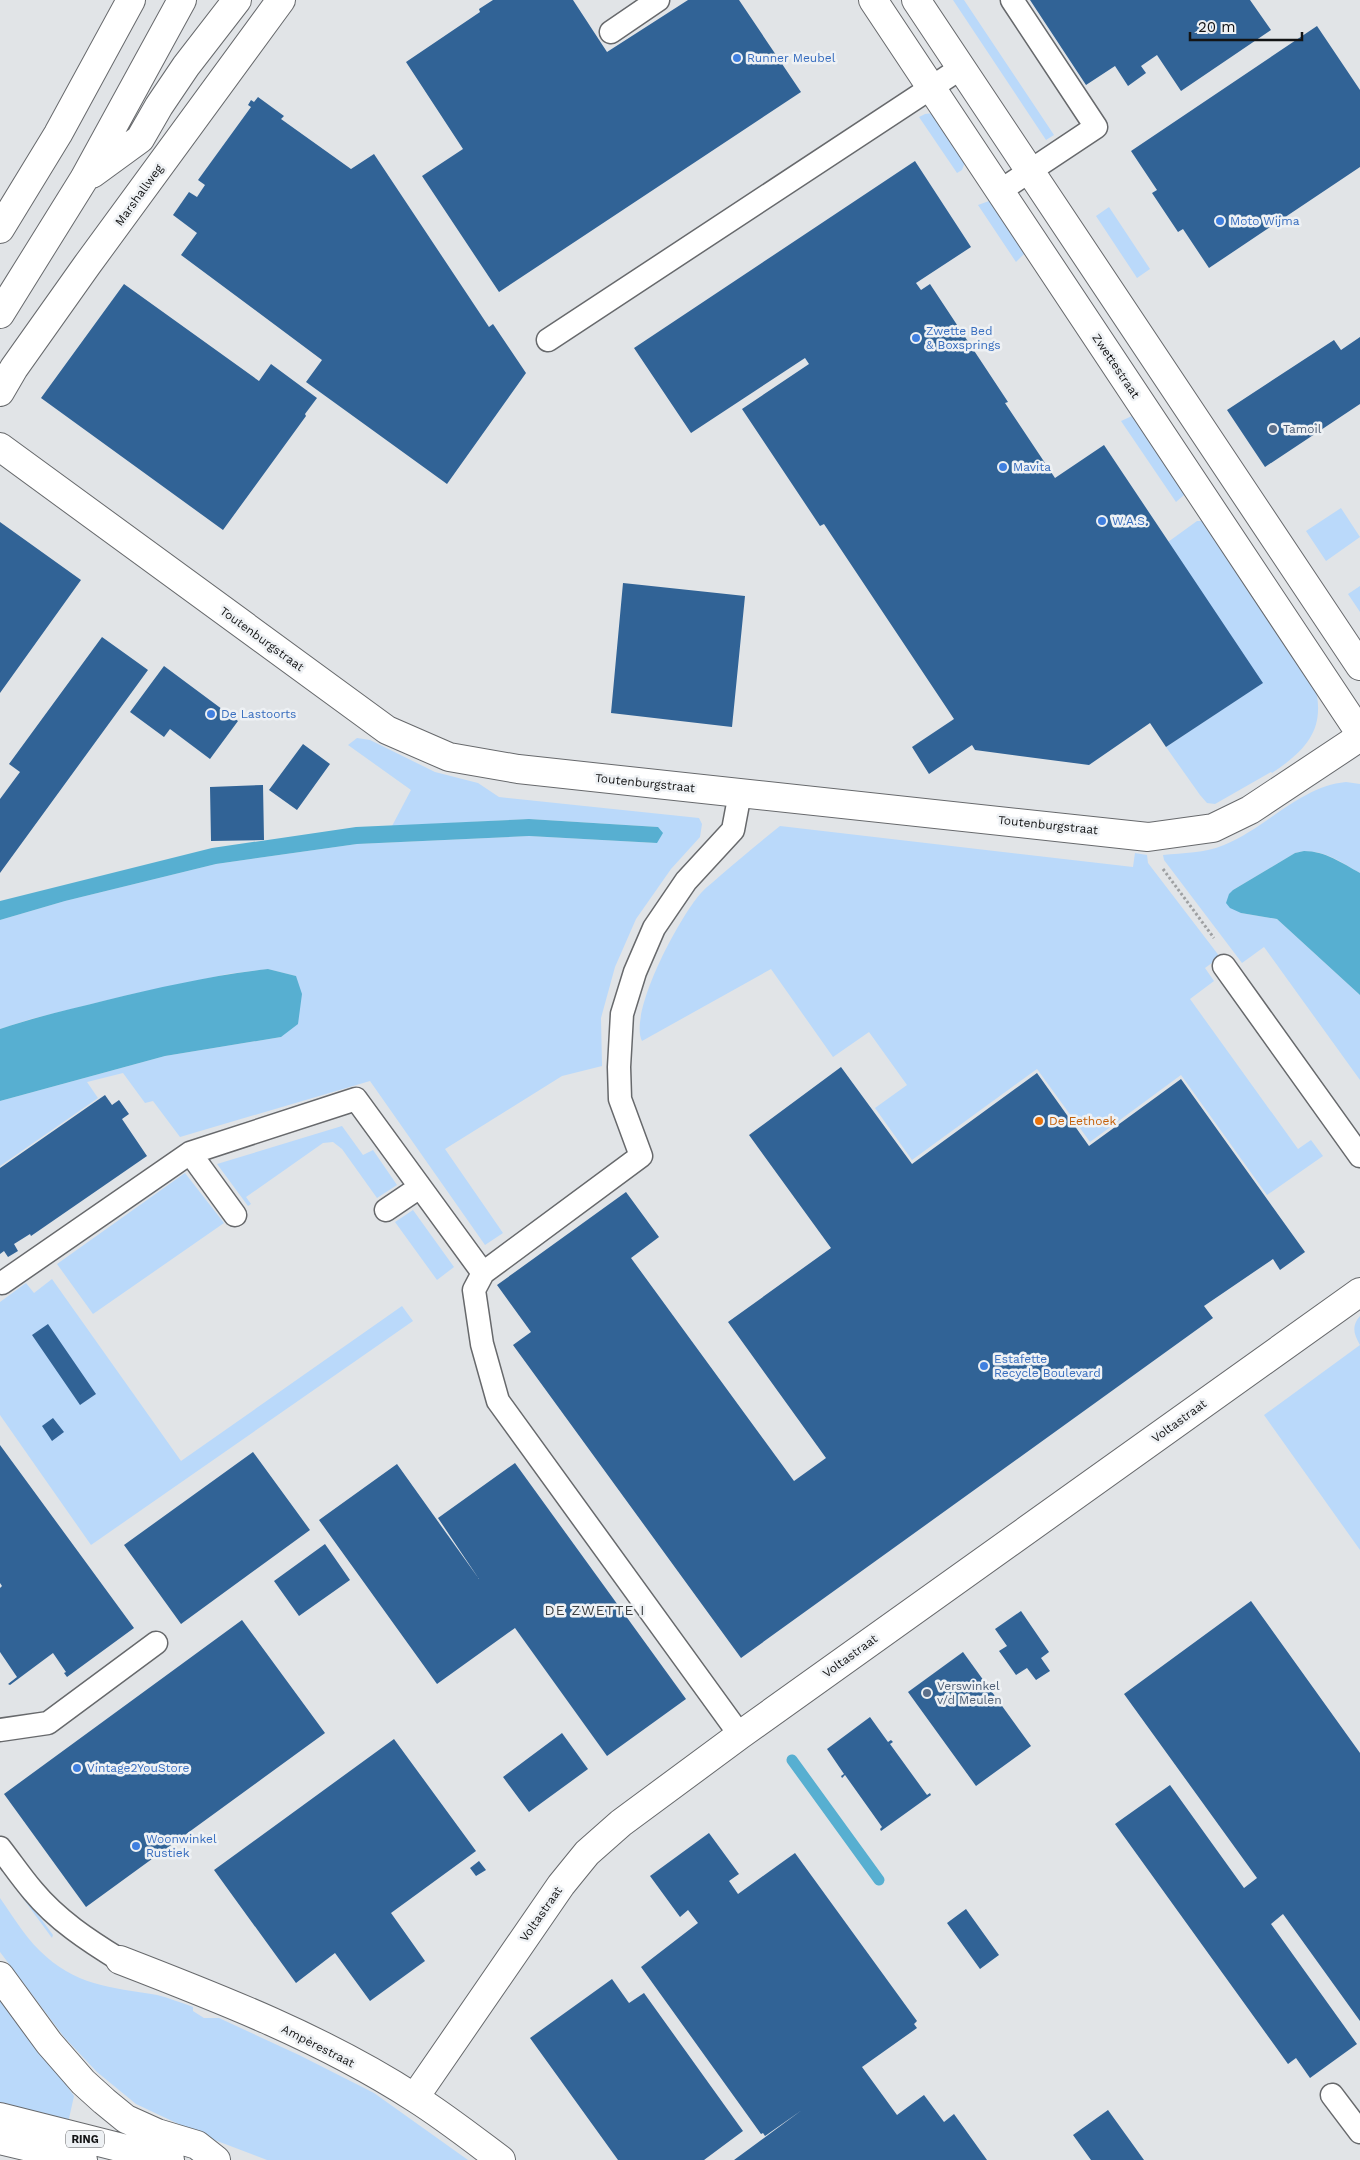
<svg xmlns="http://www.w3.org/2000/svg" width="1360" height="2160" font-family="'Work Sans',sans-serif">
  <rect width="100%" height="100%" fill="#e1e4e7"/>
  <path fill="#bad9fa" d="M 953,0 L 964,0 L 1054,135 L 1046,140 Z
    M 933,113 L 965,162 L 962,170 L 957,173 L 919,117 L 925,114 Z
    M 989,201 L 992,201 L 1025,250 L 1024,254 L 1016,262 L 978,205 Z
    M 1109,207 L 1150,269 L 1137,278 L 1096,216 Z
    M 1132,416 L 1135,417 L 1184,490 L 1184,495 L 1176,502 L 1121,421 Z
    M 1341,508 L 1360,537 L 1326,561 L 1306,531 Z
    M 1197,521 L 1205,521 L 1314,682 C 1327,728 1308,749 1272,773 L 1271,772 L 1215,804 L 1207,803 L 1200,795 L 1166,747 L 1262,683 L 1168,542 Z
    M 1360,586 L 1360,612 L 1348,594 Z
    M 357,738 L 370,740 L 435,772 L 478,783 L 499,797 L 699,818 L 702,824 L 700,837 L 671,869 L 636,919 L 615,967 L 601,1018 L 602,1066 L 562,1076 L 445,1149 L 503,1233 L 485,1245 L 370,1081 L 180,1137 L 153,1101 L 145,1103 L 123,1073 L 87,1082 L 98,1098 L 0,1166 L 0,1101 L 165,1056 L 281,1037 L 296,976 L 268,969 L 228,974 L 128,995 L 31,1019 L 0,1029 L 0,920 L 65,901 L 216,864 L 357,844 L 529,836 L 657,843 L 658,827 L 529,819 L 392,826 L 411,790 L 348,745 Z
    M 1346,782 L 1360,784 L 1360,873 C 1338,861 1322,847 1295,853 L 1233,890 L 1241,913 L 1277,919 L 1360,995 L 1360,1080 L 1264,947 L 1242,963 L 1164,860 L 1163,855 C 1183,853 1205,853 1224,845 C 1266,828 1301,786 1346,782 Z
    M 780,826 L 1133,867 L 1135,853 L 1147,855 L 1148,863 L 1220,957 L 1205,968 L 1214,981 L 1190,999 L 1298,1149 L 1311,1140 L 1323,1156 L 1267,1195 L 1181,1075 L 1090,1142 L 1037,1069 L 912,1160 L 875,1108 L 907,1085 L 869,1032 L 833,1057 L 771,969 L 642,1041 C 628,1013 680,916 701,893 C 707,886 715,881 721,875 C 741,858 760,842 780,826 Z
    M 342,1126 L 363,1155 L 373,1150 L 397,1185 L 377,1198 L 342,1149 L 333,1142 L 323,1143 L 246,1197 L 251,1204 L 248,1206 L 217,1164 Z
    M 185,1173 L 224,1223 L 93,1314 L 57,1264 Z
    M 413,1210 L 454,1267 L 437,1280 L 395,1222 Z
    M 52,1279 L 181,1461 L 402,1306 L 413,1321 L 91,1545 L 0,1415 L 0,1302 L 26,1283 L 34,1293 Z
    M 1360,1316 L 1360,1550 L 1264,1415 L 1360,1345 C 1354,1335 1351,1326 1360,1316 Z
    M 0,1863 L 53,1935 L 52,1938 L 0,1867 Z
    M 0,1898 C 12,1915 24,1935 39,1950 C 75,1986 110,1987 157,1995 C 169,1998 182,2003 193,2007 L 193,2011 L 204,2018 L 219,2018 L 299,2055 L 374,2093 L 468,2160 L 267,2160 L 204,2136 L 136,2104 L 97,2072 L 64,2037 L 0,1952 Z
    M 0,1992 L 74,2096 L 68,2123 L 0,2106 Z"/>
  <path fill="#57afd1" d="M 529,819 L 658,827 L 663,833 L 657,843 L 529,836 L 357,844 L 216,864 L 65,901 L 0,920 L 0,901 L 212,848 L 356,827 Z
    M 1304,851 C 1325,851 1342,863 1360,873 L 1360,995 L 1277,919 L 1241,913 L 1230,908 L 1226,903 L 1229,894 L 1233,890 L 1295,853 Z
    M 268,969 L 296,976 L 302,994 L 298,1024 L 281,1037 L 165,1056 L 0,1101 L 0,1029 C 35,1017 71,1009 107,1000 C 160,987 214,975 268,969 Z"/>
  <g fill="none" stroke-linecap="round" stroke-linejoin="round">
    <path stroke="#57afd1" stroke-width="11" d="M 792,1760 L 879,1880"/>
  </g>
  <path fill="#316396" d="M 493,0 L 573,0 L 607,52 L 688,0 L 739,0 L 801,92 L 499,292 L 422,176 L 463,149 L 406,62 L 480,12 L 479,9 Z
    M 1030,0 L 1250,0 L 1271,30 L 1181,91 L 1157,55 L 1141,66 L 1146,73 L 1128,86 L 1115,66 L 1086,85 Z
    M 1317,26 L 1360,90 L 1360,167 L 1209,268 L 1183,229 L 1178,232 L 1152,193 L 1157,190 L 1131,151 Z
    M 258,97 L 284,116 L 281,119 L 351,169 L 374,154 L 489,327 L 493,324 L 526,373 L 447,484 L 306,382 L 322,360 L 181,255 L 197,233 L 173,215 L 189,192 L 197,197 L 205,185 L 198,180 L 251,107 L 248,105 L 251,100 L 254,102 Z
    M 915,161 L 971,247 L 916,283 L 921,290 L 930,284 L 1008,402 L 1005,403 L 1055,478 L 1104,445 L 1263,683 L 1166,747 L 1150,723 L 1089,765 L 975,750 L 972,745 L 929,774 L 912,747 L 954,719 L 824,524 L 820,526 L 742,409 L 809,364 L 805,358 L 691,433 L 634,348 Z
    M 124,284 L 259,381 L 271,364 L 317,398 L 305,414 L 306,416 L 223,530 L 41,398 Z
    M 1360,337 L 1360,404 L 1265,467 L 1227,410 L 1334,340 L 1341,350 Z
    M 0,522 L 81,580 L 0,693 Z
    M 623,583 L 745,596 L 732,727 L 611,713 Z
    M 102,637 L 148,670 L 0,873 L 0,799 L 20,772 L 9,764 Z
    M 164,666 L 238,721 L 210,759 L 170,729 L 164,737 L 130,712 Z
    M 303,744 L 330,764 L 297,810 L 269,790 Z
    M 263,785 L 264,840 L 211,841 L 210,787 Z
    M 841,1067 L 912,1164 L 1037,1073 L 1089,1146 L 1181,1079 L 1305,1252 L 1280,1270 L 1273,1259 L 1204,1306 L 1213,1318 L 741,1658 L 513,1345 L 531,1332 L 497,1285 L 626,1192 L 659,1237 L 631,1258 L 794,1481 L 826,1458 L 728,1322 L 831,1248 L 749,1135 Z
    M 105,1095 L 112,1105 L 119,1100 L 129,1114 L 122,1119 L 147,1156 L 31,1236 L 30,1234 L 14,1244 L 18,1251 L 8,1257 L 4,1251 L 0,1254 L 0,1168 Z
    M 48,1324 L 96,1394 L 80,1405 L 32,1335 Z
    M 53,1418 L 64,1432 L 52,1441 L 42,1426 Z
    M 0,1445 L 134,1628 L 67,1677 L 64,1673 L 66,1672 L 53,1653 L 10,1685 L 8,1684 L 17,1677 L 0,1652 L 0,1588 L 2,1586 L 0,1583 Z
    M 253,1452 L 310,1530 L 181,1624 L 124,1545 Z
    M 515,1463 L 686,1699 L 607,1756 L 515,1628 L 437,1684 L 319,1520 L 397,1464 L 479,1579 L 438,1518 Z
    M 325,1544 L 350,1580 L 299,1616 L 274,1581 Z
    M 1251,1601 L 1360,1753 L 1360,2021 L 1283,1914 L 1271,1924 L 1357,2044 L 1310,2078 L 1296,2058 L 1288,2064 L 1115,1824 L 1170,1785 L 1244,1888 L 1257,1878 L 1124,1694 Z
    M 1021,1611 L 1049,1652 L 1041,1658 L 1050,1671 L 1036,1680 L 1027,1668 L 1016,1675 L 999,1651 L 1007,1646 L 995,1629 Z
    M 242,1620 L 325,1733 L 86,1907 L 4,1794 Z
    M 963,1652 L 1031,1746 L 976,1786 L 908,1692 Z
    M 870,1717 L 888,1742 L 891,1740 L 893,1742 L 890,1744 L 927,1795 L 930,1793 L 931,1795 L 881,1831 L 880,1829 L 882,1827 L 845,1775 L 842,1778 L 841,1776 L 844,1774 L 827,1749 Z
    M 562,1733 L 588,1769 L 529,1812 L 503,1777 Z
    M 394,1739 L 476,1851 L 391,1913 L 425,1961 L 370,2001 L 335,1953 L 296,1983 L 214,1870 Z
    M 709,1833 L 739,1874 L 729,1881 L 738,1894 L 795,1853 L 917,2021 L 914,2024 L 917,2028 L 862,2067 L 897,2115 L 924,2095 L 944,2122 L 954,2114 L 987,2160 L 734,2160 L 802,2110 L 765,2136 L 763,2133 L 761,2134 L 641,1967 L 698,1923 L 688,1910 L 680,1917 L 650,1876 Z
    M 479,1861 L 486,1870 L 476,1876 L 470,1868 Z
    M 966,1909 L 999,1955 L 980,1969 L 947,1923 Z
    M 612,1979 L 629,2003 L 644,1993 L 743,2131 L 704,2160 L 618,2160 L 530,2038 Z
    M 1108,2110 L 1144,2160 L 1091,2160 L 1073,2135 Z"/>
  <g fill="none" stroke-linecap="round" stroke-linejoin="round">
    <defs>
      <path id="lane" d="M 611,32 L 658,0
        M 1000,191 L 1096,127 L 1012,0
        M 548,340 L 961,68
        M 740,793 L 733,830 L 686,881 L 654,928 L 635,972 L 622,1014 L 619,1067 L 620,1099 L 641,1156 L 483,1273 L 474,1290 L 482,1344 L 498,1401 L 740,1735
        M 1224,966 L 1360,1156
        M 190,1153 L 235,1215
        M 386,1210 L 420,1187
        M 2,1283 L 190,1153 L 356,1099 L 483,1273
        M 0,1730 L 48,1723 L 156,1643
        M 0,1848 C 11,1862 21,1877 33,1891 C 57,1920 89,1941 120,1960
        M 1332,2095 L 1360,2132"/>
      <path id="street" d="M 0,392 L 14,368 L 87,265 L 281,0
        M 0,447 L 387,730 L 449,757 L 518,769 L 1148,837 L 1213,828 L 1250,810 L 1360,737
        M 120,1960 C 221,1999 324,2039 415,2098 C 445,2117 473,2139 501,2160
        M 415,2097 L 561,1885 L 587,1853 L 621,1823 L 740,1735 L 1360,1292"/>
      <path id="secondary" d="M 873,0 L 1360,733
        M 916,0 L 1360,666"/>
      <path id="primary" d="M 92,174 L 140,139 L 159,106 L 186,66 L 237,0
        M 0,229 L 58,134 L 131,0
        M 0,314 L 84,179 L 182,0
        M 0,1976 L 49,2043 L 83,2082 L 104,2101 L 126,2119 L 157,2133 L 197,2145 L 216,2160
        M 0,2117 L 170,2160
        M 0,2140 L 83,2160"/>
    </defs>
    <use href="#lane" stroke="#67696c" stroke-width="25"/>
    <use href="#street" stroke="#67696c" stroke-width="30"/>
    <use href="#secondary" stroke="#67696c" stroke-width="30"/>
    <use href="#primary" stroke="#67696c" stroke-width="30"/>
    <path stroke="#9ea0a2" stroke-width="3" stroke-dasharray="2.5 2.5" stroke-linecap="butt" d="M 1163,869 L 1214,938"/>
    <use href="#lane" stroke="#fff" stroke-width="22"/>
    <use href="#street" stroke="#fff" stroke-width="28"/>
    <use href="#secondary" stroke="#fff" stroke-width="28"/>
    <use href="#primary" stroke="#fff" stroke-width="28"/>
  </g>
  <g fill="#3f7fe0" stroke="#eef1f4" stroke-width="2">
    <circle cx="737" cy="58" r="5"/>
    <circle cx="1220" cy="221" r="5"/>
    <circle cx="916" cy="338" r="5"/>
    <circle cx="1003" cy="467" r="5"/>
    <circle cx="1102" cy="521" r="5"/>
    <circle cx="211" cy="714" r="5"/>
    <circle cx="984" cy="1366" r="5"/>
    <circle cx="77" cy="1768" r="5"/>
    <circle cx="136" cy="1846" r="5"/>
  </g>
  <g fill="#5c6f8a" stroke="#eef1f4" stroke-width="2">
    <circle cx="1273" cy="429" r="5"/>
    <circle cx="927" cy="1693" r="5"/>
  </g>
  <circle fill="#e8710a" stroke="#eef1f4" stroke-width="2" cx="1039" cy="1121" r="5"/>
  <g text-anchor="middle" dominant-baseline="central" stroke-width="5" stroke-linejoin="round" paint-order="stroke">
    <rect fill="#eef1f4" stroke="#555658" stroke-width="1" x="66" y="2130.5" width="38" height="17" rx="4"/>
    <g font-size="11" font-weight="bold" fill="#131415">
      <text x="85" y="2139">RING</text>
    </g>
    <g font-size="12" fill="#366cbe" stroke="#eef1f4" text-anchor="start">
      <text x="747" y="58">Runner Meubel</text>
      <text x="1230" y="221">Moto Wijma</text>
      <text x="926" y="331">Zwette Bed<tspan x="926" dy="14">&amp; Boxsprings</tspan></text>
      <text x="1013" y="467">Mavita</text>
      <text x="1112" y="521">W.A.S.</text>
      <text x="221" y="714">De Lastoorts</text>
      <text x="994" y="1359">Estafette<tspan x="994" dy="14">Recycle Boulevard</tspan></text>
      <text x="87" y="1768">Vintage2YouStore</text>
      <text x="146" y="1839">Woonwinkel<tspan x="146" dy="14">Rustiek</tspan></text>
    </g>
    <g font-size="12" fill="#131415" stroke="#eef1f4">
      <text transform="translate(139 195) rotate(-54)">Marshallweg</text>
      <text transform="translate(1116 366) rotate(56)">Zwettestraat</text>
      <text transform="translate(262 639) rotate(36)">Toutenburgstraat</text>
      <text transform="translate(645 783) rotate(6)">Toutenburgstraat</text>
      <text transform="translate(1048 825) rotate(6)">Toutenburgstraat</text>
      <text transform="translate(1179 1421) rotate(-36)">Voltastraat</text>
      <text transform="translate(850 1656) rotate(-36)">Voltastraat</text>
      <text transform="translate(541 1914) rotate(-55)">Voltastraat</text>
      <text transform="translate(318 2046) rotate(27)">Ampèrestraat</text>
    </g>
    <g font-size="12" fill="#4e5e75" stroke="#eef1f4" text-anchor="start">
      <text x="1283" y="429">Tamoil</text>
      <text x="937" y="1686">Verswinkel<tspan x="937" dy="14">v/d Meulen</tspan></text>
    </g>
    <g font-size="12" fill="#c56008" stroke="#eef1f4" text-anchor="start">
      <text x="1049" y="1121">De Eethoek</text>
    </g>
    <g font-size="14" letter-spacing="1" fill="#3b3e40" stroke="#eef1f4">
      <text x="595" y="1610">DE ZWETTE I</text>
    </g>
  </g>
  <path d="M1190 32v8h112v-8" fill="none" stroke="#131415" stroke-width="2.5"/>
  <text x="1198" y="32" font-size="15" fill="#131415" stroke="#eef1f4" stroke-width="4" paint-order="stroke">20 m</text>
</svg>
